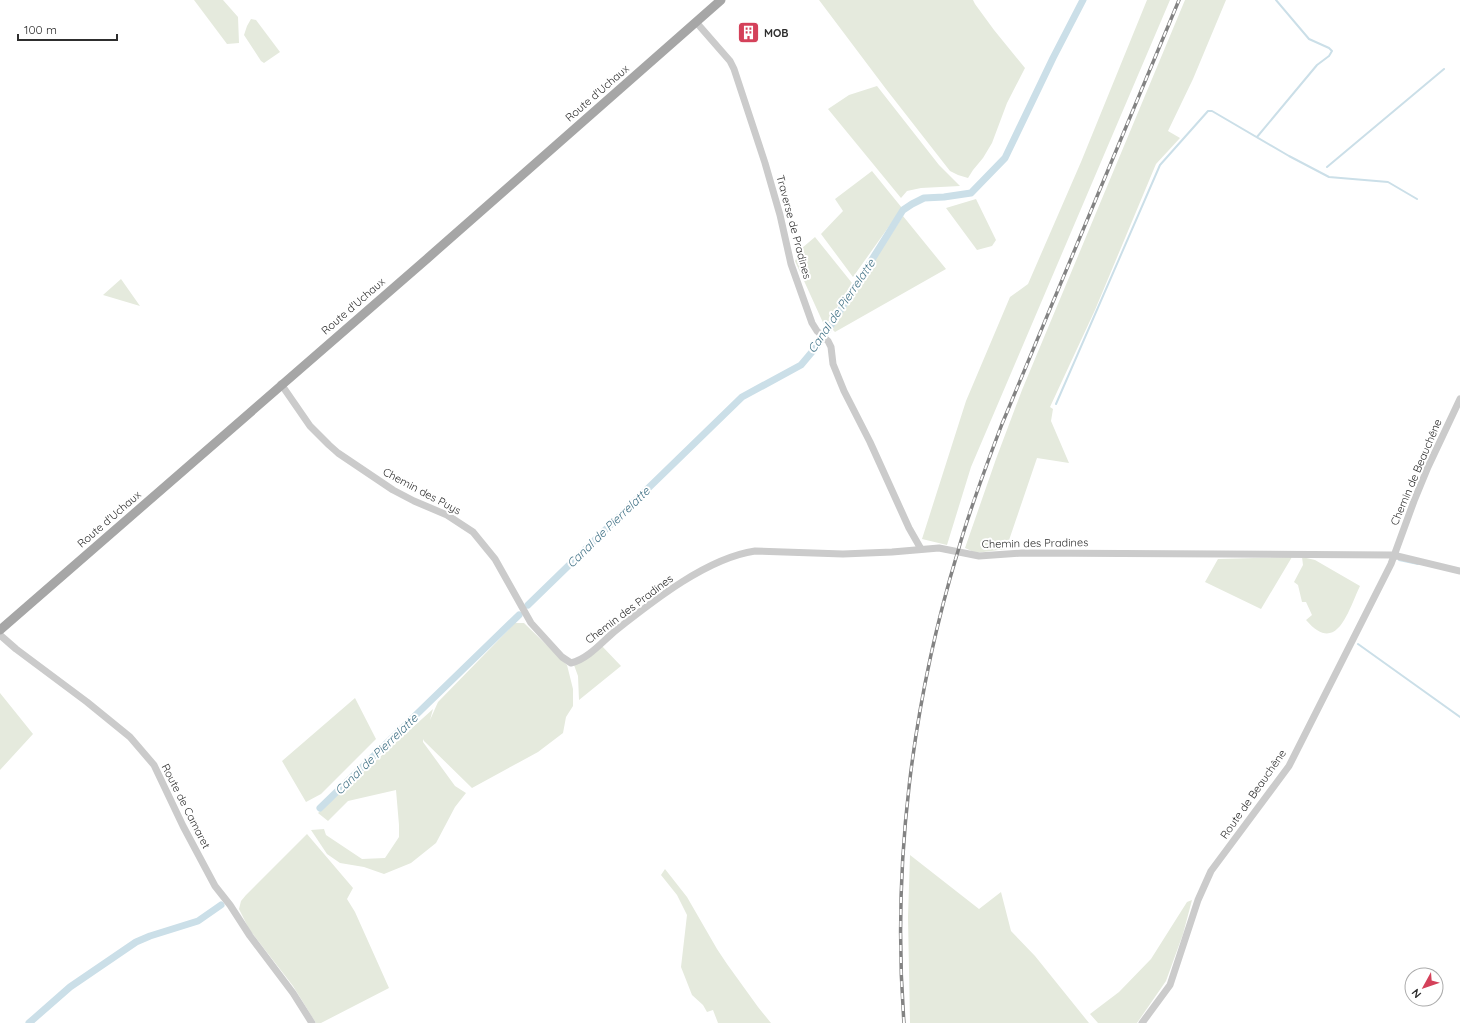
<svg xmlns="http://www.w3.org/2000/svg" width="1460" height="1023" font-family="Quicksand,sans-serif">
  <rect width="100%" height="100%" fill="#fff"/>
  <path fill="#e5eadd" d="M 194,0 L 223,0 L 238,17 L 239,43 L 227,44 Z
    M 819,0 L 973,0 L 975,4 L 994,30 L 1025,68 L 1007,103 L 992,143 L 983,158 L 973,170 L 968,178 L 958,175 L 950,171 L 886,89 Z
    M 1147,0 L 1170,0 L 971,467 L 947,545 L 922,539 L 966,401 L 1010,297 L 1028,284 L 1081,162 Z
    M 1185,0 L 1226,0 L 1193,79 L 1168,131 L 1180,138 L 1156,164 L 1095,310 L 1050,407 L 1053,409 L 1051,421 L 1069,463 L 1037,458 L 1006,549 L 976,553 L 965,548 L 996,459 L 1022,390 Z
    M 251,19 L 256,20 L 280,52 L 264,63 L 261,61 L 244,35 L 247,26 Z
    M 877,86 L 939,165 L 960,186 L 921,188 L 907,191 L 901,198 L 828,109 L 849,95 Z
    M 872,171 L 902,208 L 853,277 L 821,234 L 843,211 L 835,199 Z
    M 976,199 L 996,240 L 992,246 L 977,250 L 946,208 Z
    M 903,216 L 946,269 L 835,332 L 831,328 Z
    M 815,237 L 852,283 L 825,327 L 795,261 L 802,248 Z
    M 121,279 L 140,306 L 103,295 Z
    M 1292,557 L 1261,609 L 1205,582 L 1218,559 Z
    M 1302,557 L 1315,560 L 1360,586 C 1348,611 1337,656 1306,620 L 1312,615 L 1306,602 L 1302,602 L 1298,585 L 1294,582 L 1303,565 Z
    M 515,623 L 524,623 L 567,665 L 573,689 L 573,706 L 566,717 L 563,733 L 538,752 L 472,788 L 424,741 L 423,739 L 423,742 L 455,786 L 466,793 L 455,807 L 436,843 L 411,863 L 384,874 L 364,867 L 340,863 L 327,854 L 311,830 L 324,829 L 326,835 L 362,859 L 385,858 L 399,837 L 399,825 L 396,790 L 348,801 L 328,821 L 318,813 L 433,709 L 430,720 L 438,702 Z
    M 601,645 L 621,666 L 579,700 L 578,676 L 574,665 Z
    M 0,693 L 33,734 L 0,770 Z
    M 355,698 L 376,739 L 321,794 L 306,802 L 282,761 Z
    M 307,834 L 353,888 L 347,899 L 355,912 L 389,988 L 321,1023 L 316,1023 L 293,986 L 249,929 L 239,909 L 241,901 L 246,895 Z
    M 910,855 L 979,909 L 1001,892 L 1011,931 L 1035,956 L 1089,1023 L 910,1023 L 908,917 Z
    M 665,869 L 687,897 L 717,949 L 727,964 L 758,1007 L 771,1023 L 718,1023 L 713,1010 L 707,1012 L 703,1005 L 692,995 L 681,967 L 687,915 L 677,895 L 661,875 Z
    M 1192,900 L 1183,934 L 1166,981 L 1137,1023 L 1098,1023 L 1090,1014 L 1119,992 L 1151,959 L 1187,902 Z"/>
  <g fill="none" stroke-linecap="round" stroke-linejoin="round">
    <path stroke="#cbdfe8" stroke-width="2" d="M 1257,137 L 1317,65 L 1329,56 L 1332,51 L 1329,48 L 1309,39 L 1276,0
      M 1327,167 L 1444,69
      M 1056,404 L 1160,165 L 1208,111 L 1212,111 L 1289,156 L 1329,177 L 1388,182 L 1417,199
      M 1399,560 L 1418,564
      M 1358,644 L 1460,717"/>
    <path stroke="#cbdfe8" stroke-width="7" d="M 528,605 L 742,397 L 801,365 L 817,346 L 828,330 L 903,210 L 912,204 L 924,198 L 944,197 L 971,193 L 1005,158 L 1053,58 L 1083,0
      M 320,808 L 519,615
      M 29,1023 L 70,987 L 136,942 L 150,936 L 198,921 L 221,905"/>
    <path stroke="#cbcbcb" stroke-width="7" d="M 696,22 L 730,61 L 734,69 L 765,163 L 780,215 L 791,264 L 812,323 L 817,331 L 828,341 L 831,347 L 833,364 L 844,391 L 870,442 L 909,528 L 921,549
      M 281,384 L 310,426 L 329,445 L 338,453 L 393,490 L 414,501 L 447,515 L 473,532 L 495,559 L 531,623 L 562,657 L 571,663 C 588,659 602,642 615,631 C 653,601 707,558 755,551 L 843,554 L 892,552 L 939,548 L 979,556 L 1022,553 L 1393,555 L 1460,571
      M 0,635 L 16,649 L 87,702 L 130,737 L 154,765 L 183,826 L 215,886 L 230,905 L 250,936 L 293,993 L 312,1023
      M 1142,1023 L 1170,985 L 1198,900 L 1211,871 L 1289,766 L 1391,564 L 1414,501 L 1428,467 L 1460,399"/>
    <path stroke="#a6a6a6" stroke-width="9" d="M 0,630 L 429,257 L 721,0"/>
    <defs>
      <path id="rail" d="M 904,1023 C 892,865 912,703 958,551 C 970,508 986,466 1002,424 L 1179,0"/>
    </defs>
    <use href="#rail" stroke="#838383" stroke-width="3.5"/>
    <use href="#rail" stroke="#fff" stroke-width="2" stroke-dasharray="6" stroke-linecap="butt"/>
  </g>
  <defs>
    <symbol id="building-square" viewBox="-11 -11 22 22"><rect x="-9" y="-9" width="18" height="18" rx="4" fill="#d4415a" stroke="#fff"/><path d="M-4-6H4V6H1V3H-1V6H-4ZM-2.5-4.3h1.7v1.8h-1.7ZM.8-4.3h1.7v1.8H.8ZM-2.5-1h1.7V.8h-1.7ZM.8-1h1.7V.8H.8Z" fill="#fff"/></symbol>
  </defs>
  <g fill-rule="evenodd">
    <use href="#building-square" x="736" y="20" width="25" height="25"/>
  </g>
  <g text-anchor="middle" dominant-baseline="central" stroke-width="4" stroke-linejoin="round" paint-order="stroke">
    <g font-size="11" font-weight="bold" fill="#2e2e2e" stroke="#fff" text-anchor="start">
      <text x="764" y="33">MOB</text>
    </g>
    <g font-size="11" fill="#2e2e2e" stroke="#fff">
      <text transform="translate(597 93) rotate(-41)">Route d'Uchaux</text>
      <text transform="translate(794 227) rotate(75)">Traverse de Pradines</text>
      <text transform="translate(353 306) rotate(-41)">Route d'Uchaux</text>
      <text transform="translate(1416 472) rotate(-67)">Chemin de Beauchêne</text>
      <text transform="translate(422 491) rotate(28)">Chemin des Puys</text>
      <text transform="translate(109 519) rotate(-41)">Route d'Uchaux</text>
      <text transform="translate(1035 543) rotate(-1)">Chemin des Pradines</text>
      <text transform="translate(629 609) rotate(-37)">Chemin des Pradines</text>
      <text transform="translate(1253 794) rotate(-55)">Route de Beauchêne</text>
      <text transform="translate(186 806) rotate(63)">Route de Camaret</text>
    </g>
    <g font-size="12" font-style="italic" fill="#447488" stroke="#fff">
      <text transform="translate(841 306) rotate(-56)">Canal de Pierrelatte</text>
      <text transform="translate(608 527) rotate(-44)">Canal de Pierrelatte</text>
      <text transform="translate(376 754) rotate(-44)">Canal de Pierrelatte</text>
    </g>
  </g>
  <g transform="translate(1424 987) rotate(230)"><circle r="19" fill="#ffffff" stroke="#ababab"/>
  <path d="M0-3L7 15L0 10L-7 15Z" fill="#d4415a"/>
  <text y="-6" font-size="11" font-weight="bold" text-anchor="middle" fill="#2e2e2e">N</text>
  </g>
  <path d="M18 34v6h99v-6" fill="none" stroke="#2e2e2e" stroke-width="2"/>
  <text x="24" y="34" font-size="12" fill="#2e2e2e" stroke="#ffffff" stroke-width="3" paint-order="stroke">100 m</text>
</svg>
